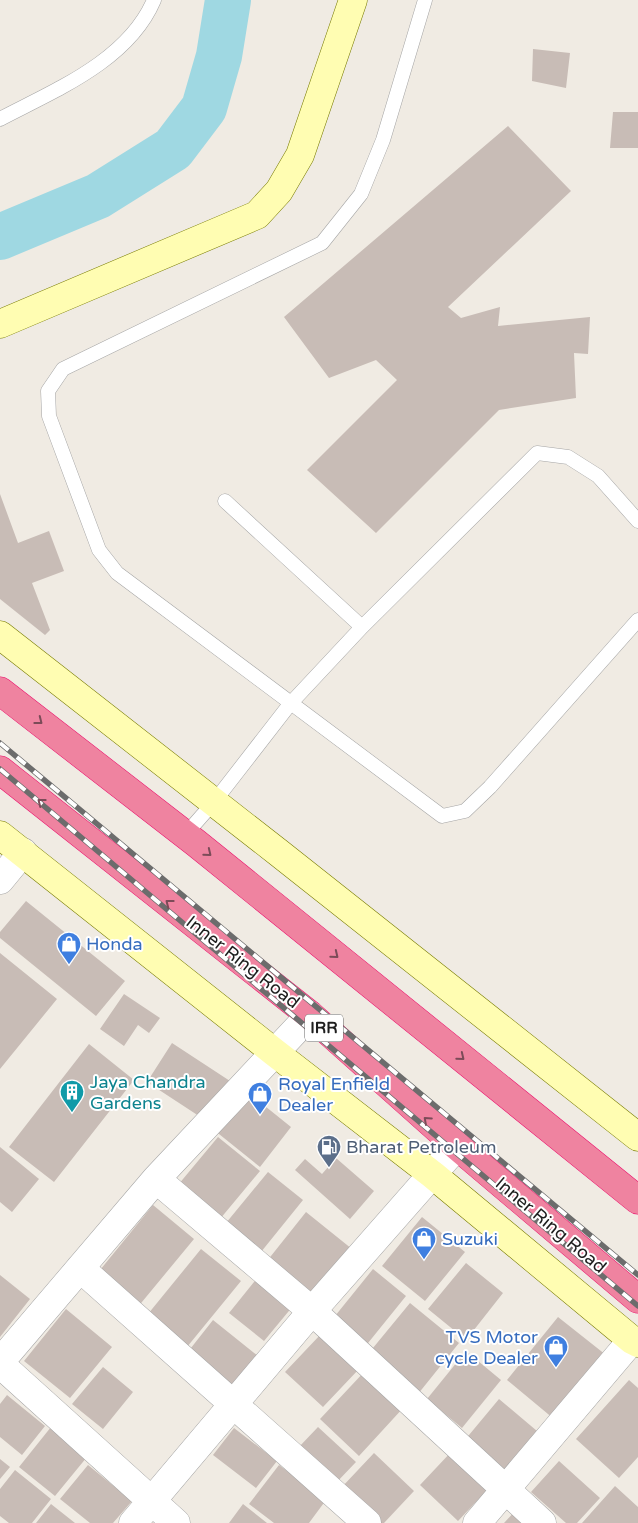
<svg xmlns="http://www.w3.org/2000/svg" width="638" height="1523" font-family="'Varela Round',sans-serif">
  <rect width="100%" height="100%" fill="#f0ebe3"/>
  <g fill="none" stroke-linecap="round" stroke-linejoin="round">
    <path stroke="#9fd8e2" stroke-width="46" d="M 0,237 L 98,196 L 173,149 L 204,108 L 219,56 L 228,0"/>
  </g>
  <path fill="#c8bcb6" d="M 533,49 L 570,53 L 566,88 L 532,81 Z
    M 613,112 L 638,112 L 638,148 L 610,148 Z
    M 508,126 L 571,191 L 448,307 L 461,318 L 500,307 L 498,326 L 590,317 L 588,354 L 574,353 L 576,398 L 499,410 L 376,533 L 307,470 L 397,380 L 376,360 L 329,378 L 284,317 Z
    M 0,494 L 18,543 L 49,531 L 64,571 L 32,583 L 50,630 L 45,635 L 0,599 Z
    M 26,901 L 125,981 L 96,1016 L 0,938 L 0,932 Z
    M 0,953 L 57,999 L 0,1069 Z
    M 124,994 L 160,1018 L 149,1033 L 138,1025 L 124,1046 L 100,1029 Z
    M 172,1043 L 230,1081 L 205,1120 L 147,1082 Z
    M 89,1044 L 134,1080 L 54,1182 L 9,1147 Z
    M 245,1090 L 291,1127 L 260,1167 L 214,1130 Z
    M 218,1137 L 260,1171 L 220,1219 L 178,1185 Z
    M 0,1147 L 39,1179 L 12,1212 L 0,1202 Z
    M 336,1158 L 374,1191 L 350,1219 L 295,1170 L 305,1159 L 322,1174 Z
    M 268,1172 L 303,1200 L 261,1252 L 226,1223 Z
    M 153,1205 L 194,1239 L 137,1308 L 96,1275 Z
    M 306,1212 L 352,1249 L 312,1298 L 267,1261 Z
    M 422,1217 L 465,1252 L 425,1301 L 382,1266 Z
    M 201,1249 L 241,1281 L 187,1347 L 148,1314 Z
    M 466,1263 L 503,1293 L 466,1340 L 428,1309 Z
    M 373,1269 L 406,1296 L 364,1348 L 331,1321 Z
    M 0,1275 L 30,1299 L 0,1337 Z
    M 258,1277 L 293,1306 L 264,1341 L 229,1313 Z
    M 410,1303 L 459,1343 L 418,1394 L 368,1354 Z
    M 66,1309 L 112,1347 L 70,1398 L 24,1361 Z
    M 558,1317 L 606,1355 L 554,1419 L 507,1380 Z
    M 213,1320 L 258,1356 L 231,1389 L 187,1353 Z
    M 321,1334 L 359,1369 L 323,1407 L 285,1372 Z
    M 466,1351 L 501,1380 L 462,1428 L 427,1399 Z
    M 103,1367 L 133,1392 L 103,1429 L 72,1404 Z
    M 365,1371 L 404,1407 L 359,1456 L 320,1419 Z
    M 629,1380 L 638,1388 L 638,1457 L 619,1478 L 576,1439 Z
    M 7,1395 L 45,1426 L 22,1455 L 0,1437 L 0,1404 Z
    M 499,1399 L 537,1431 L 503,1473 L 464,1441 Z
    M 51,1427 L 87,1457 L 55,1496 L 19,1467 Z
    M 318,1427 L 356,1462 L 335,1484 L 298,1448 Z
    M 234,1428 L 277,1461 L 256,1488 L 213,1455 Z
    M 452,1451 L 490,1487 L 458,1521 L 420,1485 Z
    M 374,1453 L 414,1491 L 384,1523 L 378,1523 L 341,1488 Z
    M 0,1459 L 10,1467 L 0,1479 Z
    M 559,1461 L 600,1498 L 577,1523 L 566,1523 L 531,1492 Z
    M 88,1465 L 132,1501 L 113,1523 L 90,1523 L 60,1499 Z
    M 279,1465 L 326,1500 L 309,1523 L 274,1523 L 249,1504 Z
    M 15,1470 L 51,1499 L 32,1523 L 9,1523 L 0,1516 L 0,1489 Z
    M 615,1486 L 638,1507 L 638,1523 L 582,1523 Z
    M 51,1504 L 75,1523 L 36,1523 Z
    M 243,1504 L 267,1523 L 229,1523 Z
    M 516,1510 L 530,1523 L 504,1523 Z"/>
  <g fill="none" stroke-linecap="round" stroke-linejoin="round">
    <defs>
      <path id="lane" d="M 425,0 L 383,140 L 361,194 L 322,243 L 63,369 L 48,391 L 49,416 L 99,550 L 117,573 L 442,816 L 465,811 L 490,787 L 638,620
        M 0,119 C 55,90 128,61 154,0
        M 225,501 L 362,627
        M 185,835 L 214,802 L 290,704 L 362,627 L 537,453 L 568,457 L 598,476 L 638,521"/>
      <path id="street" d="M 0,880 L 23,852
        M 156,1179 L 312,1311 L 542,1523
        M 80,1268 L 367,1523
        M 0,1362 L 156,1179 L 310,1015
        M 0,1364 L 176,1523
        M 133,1523 L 312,1311 L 457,1146
        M 477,1523 L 632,1340"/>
      <path id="secondary" d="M 0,324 L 257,215 L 279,191 L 300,155 L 353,0
        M 0,635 L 279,853 L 638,1137
        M 0,835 L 274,1052 L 433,1175 L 632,1340 L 638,1343"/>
      <path id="highway" d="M 0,691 L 196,843 L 638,1200
        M 0,770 L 310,1015 L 457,1146 L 638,1299"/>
    </defs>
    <use href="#lane" stroke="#a5a5a5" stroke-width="15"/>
    <use href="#street" stroke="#a5a5a5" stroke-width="29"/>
    <use href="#secondary" stroke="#777a00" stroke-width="29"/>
    <use href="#highway" stroke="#eb136e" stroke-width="29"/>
    <use href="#lane" stroke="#fff" stroke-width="14"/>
    <use href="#street" stroke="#fff" stroke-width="28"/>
    <use href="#secondary" stroke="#fffdb2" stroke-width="28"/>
    <use href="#highway" stroke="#ef83a0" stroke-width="28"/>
    <defs>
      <path id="rail" d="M 0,743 L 638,1275
        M 0,769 L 638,1306"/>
    </defs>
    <use href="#rail" stroke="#6c6c6c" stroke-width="5.5"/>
    <use href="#rail" stroke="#fff" stroke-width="4" stroke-dasharray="11" stroke-linecap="butt"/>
  </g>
  <defs><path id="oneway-chevron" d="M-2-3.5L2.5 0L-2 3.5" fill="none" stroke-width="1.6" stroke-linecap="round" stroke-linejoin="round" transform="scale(1.25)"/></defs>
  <g stroke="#7c4b58">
    <use href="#oneway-chevron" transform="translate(39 721) rotate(38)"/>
    <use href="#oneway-chevron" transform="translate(41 802) rotate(-142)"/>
    <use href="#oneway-chevron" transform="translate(208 853) rotate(39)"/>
    <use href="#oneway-chevron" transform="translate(169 903) rotate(-142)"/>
    <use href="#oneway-chevron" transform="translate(335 955) rotate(39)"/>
    <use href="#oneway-chevron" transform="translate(461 1057) rotate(39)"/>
    <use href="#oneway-chevron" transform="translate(427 1120) rotate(-138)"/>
  </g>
  <defs>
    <symbol id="shop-pin" viewBox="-11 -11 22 30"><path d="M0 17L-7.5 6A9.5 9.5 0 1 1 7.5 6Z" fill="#3f7fe0" stroke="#fff"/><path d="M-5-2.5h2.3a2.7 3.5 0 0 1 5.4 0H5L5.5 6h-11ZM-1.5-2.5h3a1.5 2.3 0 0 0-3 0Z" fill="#fff"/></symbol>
    <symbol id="building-pin" viewBox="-11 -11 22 30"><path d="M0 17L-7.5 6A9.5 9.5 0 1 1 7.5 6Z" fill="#0f9aa8" stroke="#fff"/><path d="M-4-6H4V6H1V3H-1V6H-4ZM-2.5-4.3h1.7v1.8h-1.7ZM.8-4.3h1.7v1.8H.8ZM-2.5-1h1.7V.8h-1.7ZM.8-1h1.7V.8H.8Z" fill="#fff"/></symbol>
    <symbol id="fuel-pin" viewBox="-11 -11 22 30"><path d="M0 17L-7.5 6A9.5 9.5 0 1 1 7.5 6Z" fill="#5c6f8a" stroke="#fff"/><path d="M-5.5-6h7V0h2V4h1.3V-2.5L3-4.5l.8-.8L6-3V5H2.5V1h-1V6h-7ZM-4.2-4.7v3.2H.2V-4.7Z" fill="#fff"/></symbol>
  </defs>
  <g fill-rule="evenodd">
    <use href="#shop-pin" x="55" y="930" width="28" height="38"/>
    <use href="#building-pin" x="58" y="1078" width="28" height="38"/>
    <use href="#shop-pin" x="246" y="1080" width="28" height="38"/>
    <use href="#fuel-pin" x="315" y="1133" width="28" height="38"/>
    <use href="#shop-pin" x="410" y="1225" width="28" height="38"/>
    <use href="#shop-pin" x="542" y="1333" width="28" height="38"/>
  </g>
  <g text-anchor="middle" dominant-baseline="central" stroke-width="4" stroke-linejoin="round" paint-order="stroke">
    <rect fill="#fff" stroke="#626262" stroke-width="1" x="305" y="1014.5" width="38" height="27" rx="4"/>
    <g font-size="16" font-weight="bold" fill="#1e1e1e">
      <text x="324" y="1028">IRR</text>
    </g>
    <g font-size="18" fill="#366cbe" stroke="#fff" text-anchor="start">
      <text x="86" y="944">Honda</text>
      <text x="278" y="1084">Royal Enfield<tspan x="278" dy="21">Dealer</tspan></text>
      <text x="442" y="1239">Suzuki</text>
      <text x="538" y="1337" text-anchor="end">TVS Motor<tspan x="538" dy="21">cycle Dealer</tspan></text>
    </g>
    <g font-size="18" fill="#1e1e1e" stroke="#fff">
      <text transform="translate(243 962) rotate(38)">Inner Ring Road</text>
      <text transform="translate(551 1225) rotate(40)">Inner Ring Road</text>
    </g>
    <g font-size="18" fill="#0d838f" stroke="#fff" text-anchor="start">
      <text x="90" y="1082">Jaya Chandra<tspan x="90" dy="21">Gardens</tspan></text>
    </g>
    <g font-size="18" fill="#4e5e75" stroke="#fff" text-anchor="start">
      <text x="346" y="1147">Bharat Petroleum</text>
    </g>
  </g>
</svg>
